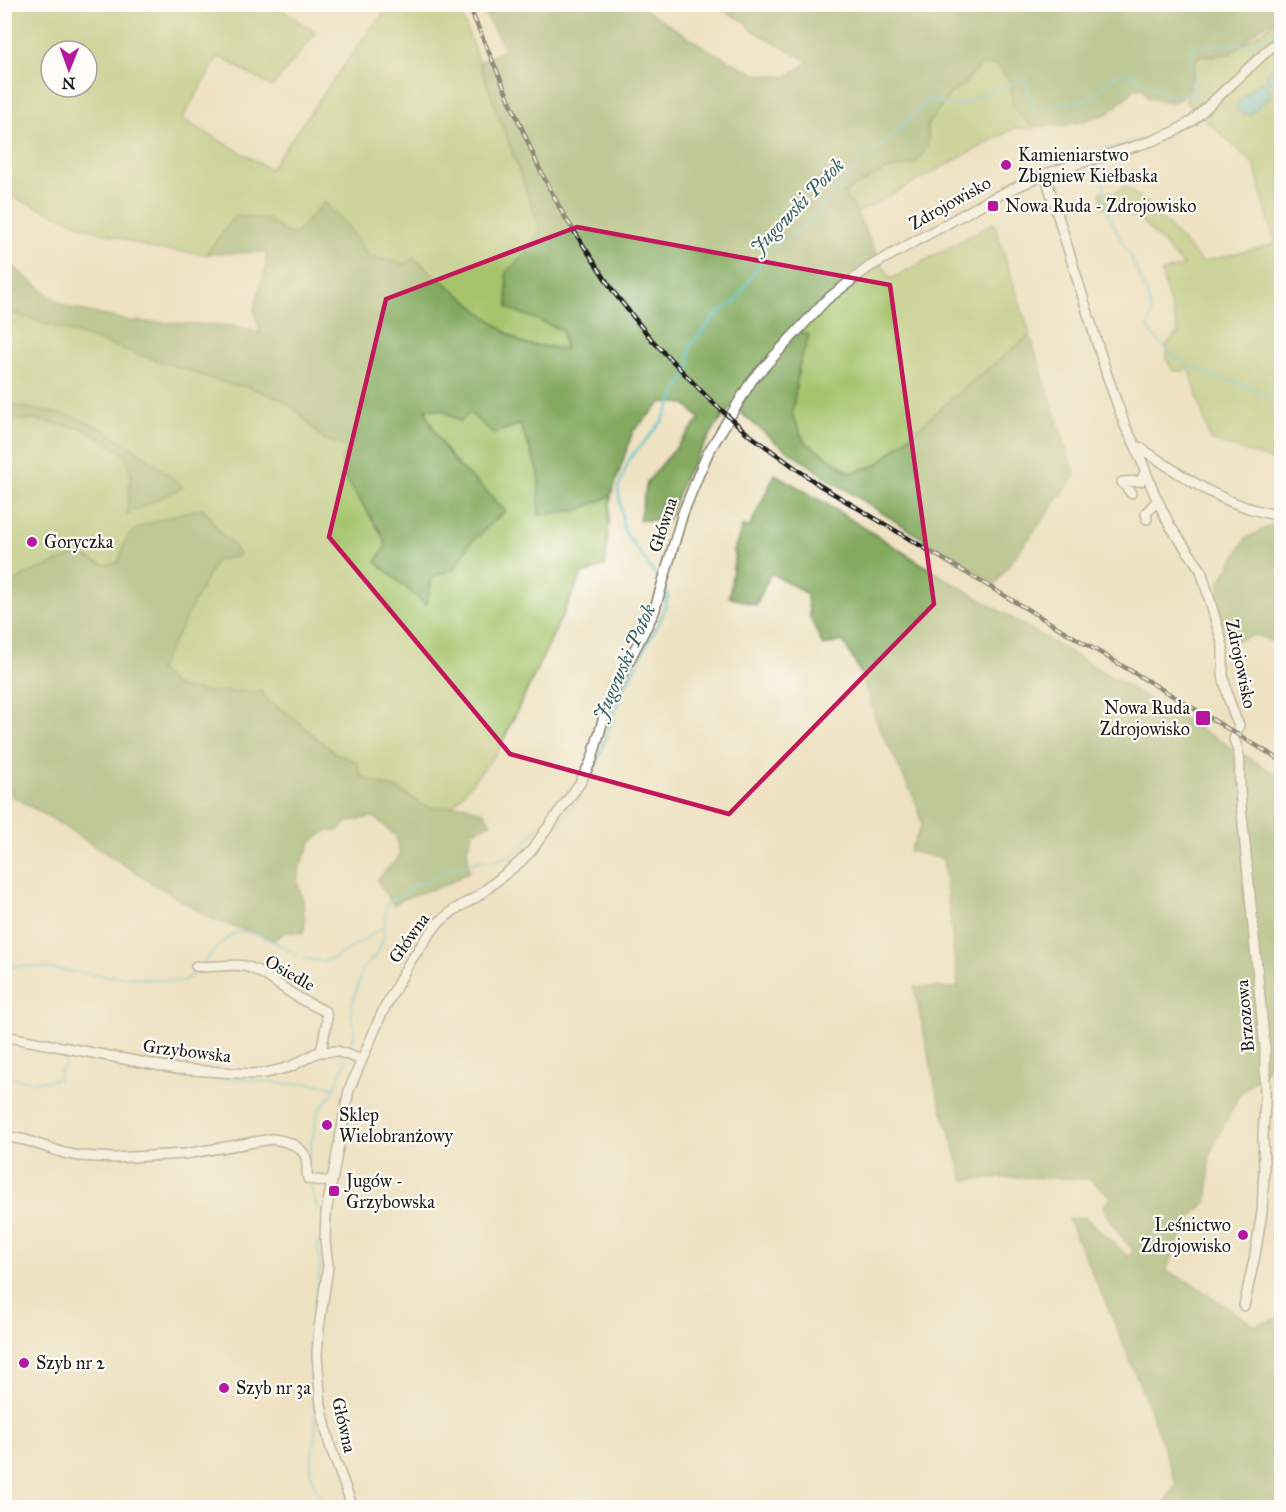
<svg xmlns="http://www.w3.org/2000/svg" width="1286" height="1512" font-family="'IM FELL Great Primer',serif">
  <rect width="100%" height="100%" fill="#fdfcf7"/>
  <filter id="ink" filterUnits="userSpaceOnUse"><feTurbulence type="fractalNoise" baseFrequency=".0167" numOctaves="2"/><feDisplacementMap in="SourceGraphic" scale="12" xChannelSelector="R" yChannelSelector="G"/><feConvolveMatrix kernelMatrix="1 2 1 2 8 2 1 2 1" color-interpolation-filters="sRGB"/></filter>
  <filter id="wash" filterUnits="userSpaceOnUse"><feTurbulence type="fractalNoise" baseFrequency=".008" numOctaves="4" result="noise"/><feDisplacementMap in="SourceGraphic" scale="24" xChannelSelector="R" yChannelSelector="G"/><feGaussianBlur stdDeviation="1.35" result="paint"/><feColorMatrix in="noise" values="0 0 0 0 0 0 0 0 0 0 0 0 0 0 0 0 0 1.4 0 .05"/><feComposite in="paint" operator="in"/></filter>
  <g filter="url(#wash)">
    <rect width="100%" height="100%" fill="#eee2c2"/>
    <path fill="#a5c46c" stroke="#607044" stroke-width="1.5" fill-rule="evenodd" d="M 4,5 L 275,5 L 316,33 L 272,87 L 219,56 L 182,119 L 270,169 L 372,26 L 392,5 L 458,5 L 541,230 L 524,255 L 506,273 L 562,330 L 565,349 L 524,344 L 405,264 L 367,256 L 363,248 L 286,233 L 268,219 L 235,216 L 206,254 L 154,249 L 88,228 L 5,194 ZM 51,51 L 87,51 L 87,87 L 51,87 Z
      M 1281,18 L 1281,463 L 1210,440 L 1189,367 L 1183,371 L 1173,371 L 1167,360 L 1167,344 L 1176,335 L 1179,335 L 1161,272 L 1184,266 L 1139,218 L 1118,213 L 1110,208 L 1103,207 L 1100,192 L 1114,193 L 1125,186 L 1147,203 L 1202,262 L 1275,244 L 1254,164 L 1186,102 L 1197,57 L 1229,54 Z
      M 980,65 L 996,65 L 1011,82 L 1012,105 L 1033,126 L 1033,129 L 1015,128 L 857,213 L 843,193 L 888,169 L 916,164 L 929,137 L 927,125 L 951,93 L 964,85 Z
      M 994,223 L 1030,335 L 958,393 L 877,465 L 851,473 L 804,441 L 792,414 L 799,366 L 808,336 L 798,331 L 826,300 L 880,261 L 891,279 Z
      M 4,310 L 232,385 L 245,386 L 282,399 L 298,412 L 348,447 L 345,476 L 383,536 L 386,546 L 425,605 L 433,576 L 455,569 L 469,544 L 505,511 C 490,492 471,479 455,462 C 443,449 431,425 425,409 L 442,410 L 460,421 L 470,413 L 520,424 L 539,472 L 540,515 L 578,510 L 611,496 L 605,566 L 582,574 L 498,751 L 453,806 L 431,808 L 421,804 L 398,789 L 386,786 L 360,776 L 357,762 L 337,754 L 320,741 L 290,715 L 269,702 L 177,687 L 157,670 L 176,637 L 216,560 L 239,555 L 231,542 L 221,534 L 203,508 L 126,540 L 118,563 L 104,565 L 78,554 L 27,574 L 7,586 L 4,583 Z"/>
    <path fill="#84aa60" stroke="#50633e" stroke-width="1.5" d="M 480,5 L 638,5 L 712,52 L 756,74 L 786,77 L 809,62 L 750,29 L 747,23 L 714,5 L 1281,5 L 1281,18 L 1264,25 L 1229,54 L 1200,55 L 1197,57 L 1185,95 C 1173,106 1163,101 1148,98 L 1143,88 L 1136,88 L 1107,114 L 1063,126 L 1033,126 L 1029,124 L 1012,105 L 1011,82 L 996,65 L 980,65 L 963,85 L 951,93 L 927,125 C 930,147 928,146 916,164 L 887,169 L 843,193 L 857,213 L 880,261 L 865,270 L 798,331 L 809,335 L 799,366 L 792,414 L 804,441 L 851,473 L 877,465 L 958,393 L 1030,335 L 1075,476 L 995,584 L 838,485 L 774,441 L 735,408 L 743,393 L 715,427 L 684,478 L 668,520 L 639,520 L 647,482 L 700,419 L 686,404 L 662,402 L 633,431 L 611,496 L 578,510 L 539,515 L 539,472 L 520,424 L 494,434 L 470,413 L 460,421 L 442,410 L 425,409 C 429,424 444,450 455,462 C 471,479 490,493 505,511 L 469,544 L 455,569 L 433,576 L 426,605 L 376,562 L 386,546 L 383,536 L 344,476 L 341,460 L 347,447 L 323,439 L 298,412 L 281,399 L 246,386 L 232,385 L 5,310 L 4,260 L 48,294 L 67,307 L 130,321 L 236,326 L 260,333 L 254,310 L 266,265 L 266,252 L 206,254 L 235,216 L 268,219 L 286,233 L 295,234 L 324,202 C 340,218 358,235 367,256 L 405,264 L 414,258 L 508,334 L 524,344 L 565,349 L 562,330 L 508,308 L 506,273 L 524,255 L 541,230 L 479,62 L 505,50 Z
      M 10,405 L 72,416 L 104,430 L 145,456 L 183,487 L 127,514 L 131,473 L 125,454 L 85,429 L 34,420 L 5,420 L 5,406 Z
      M 775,474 L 823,502 L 941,576 L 1281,777 L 1282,855 L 1279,861 L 1282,863 L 1281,1083 L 1271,1065 L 1239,1095 L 1210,1153 L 1208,1200 L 1188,1221 L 1166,1271 L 1191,1283 L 1254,1325 L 1281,1318 L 1281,1507 L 1163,1507 L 1176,1484 L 1149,1407 L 1112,1317 L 1068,1219 L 1085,1217 L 1128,1257 L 1134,1251 L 1120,1235 L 1103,1207 L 1112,1197 L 1089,1179 L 1017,1177 L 964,1180 L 936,1089 L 914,987 L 958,988 L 943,859 L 909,851 L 922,825 L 916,802 L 878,725 L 860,672 L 843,641 L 823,646 L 810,617 L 806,593 L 771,573 L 756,605 L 729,597 L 735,555 L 734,550 L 743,525 L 749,528 Z
      M 203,508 L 221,534 L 231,542 L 239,556 L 216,560 L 176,637 L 158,670 L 177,687 L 209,692 L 261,691 L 269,702 L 290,715 L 320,741 L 337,754 L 357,762 L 360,776 L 386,786 L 398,789 L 421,804 L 431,808 L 464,805 L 484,812 L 491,823 L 473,831 L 467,849 L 469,871 C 462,875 455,881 448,884 C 430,891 409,894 393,905 L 377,880 L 400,856 L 396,836 L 374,817 L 349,821 L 338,831 L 327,831 L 312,841 L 300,866 L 297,882 L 303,901 L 305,924 L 303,933 L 286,932 L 274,940 L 212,919 L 154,884 L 54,820 L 12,796 L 4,769 L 5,583 L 8,586 L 27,574 L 78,554 L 104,565 L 118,563 C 122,553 124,540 131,533 C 142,522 187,512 203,508 Z
      M 1278,522 L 1282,525 L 1281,645 L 1256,635 L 1234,641 L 1220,619 L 1219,584 L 1246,538 Z"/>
    <path fill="#55c1ce" stroke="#386e75" stroke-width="1.5" d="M 1281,59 L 1281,87 L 1277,89 L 1267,79 L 1266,76 Z
      M 1261,82 L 1264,83 L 1270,91 L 1270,97 L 1250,114 L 1243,114 L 1237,109 L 1237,103 L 1258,83 Z"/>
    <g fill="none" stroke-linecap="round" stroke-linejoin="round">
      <path stroke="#55c1ce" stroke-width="2" d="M 1192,93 L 1196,70 C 1190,61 1189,55 1193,45 L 1253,44 L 1269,35 L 1282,23
        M 1102,150 L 1140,140 L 1160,133 L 1177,122 L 1193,110 L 1198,106 L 1199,100 L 1192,93
        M 1103,162 L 1104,194 L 1109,216 L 1132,260 L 1149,300 L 1152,317 L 1148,327 L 1152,334 L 1175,358 L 1184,361 L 1189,368 L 1199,368 L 1206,373 L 1222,380 L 1238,382 L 1254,389 L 1273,401 L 1282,402
        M 660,581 L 624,531 L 618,488 L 630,458 L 661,423 L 689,369 L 690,346 L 716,315 L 736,301 L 768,250 L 799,231 L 828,200 L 838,186 L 854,170 L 865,154 L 880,148 L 928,99 L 949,105 L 959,105 L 971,99 L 1025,79 L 1035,112 L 1055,105 L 1084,100 L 1095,93 L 1116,75 L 1128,72 L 1166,95 L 1179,96 L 1192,93
        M 554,824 L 560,823 L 586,787 L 593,775 L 621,693 L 662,616 L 668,596 L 665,588
        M 302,958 L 321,961 L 335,958 L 384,927
        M 203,963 C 213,953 223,939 235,933 C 249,926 285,947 297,955
        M 4,966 L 38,967 L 105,976 L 155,979 L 169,981 L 182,981 L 193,975 L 198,969
        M 349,1052 L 355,1036 L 351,1012 L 352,1003 L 363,969 L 378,953 L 384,935 L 386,907 L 388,902 L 405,893 L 412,886 L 426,882 L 445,871 L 478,861 L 493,861 L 511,856 L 518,852 L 540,825 L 545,824
        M 4,1078 C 23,1079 41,1085 59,1078 L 59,1073 L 65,1065 L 65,1062 L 63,1060 L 64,1056 L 66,1054 L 179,1077 L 250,1080 L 289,1084 L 308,1083 L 336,1087
        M 310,1157 L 311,1144 L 318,1112 L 334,1091 L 347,1057
        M 311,1185 L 317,1209
        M 318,1243 L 320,1266 L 309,1344 L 316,1428 L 310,1471 L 314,1485 L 321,1496 L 322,1505 L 320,1508"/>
    </g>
  </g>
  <g filter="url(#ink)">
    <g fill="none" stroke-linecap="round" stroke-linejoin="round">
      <defs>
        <path id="minor" d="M 1045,174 L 1106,372 L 1125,426 L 1136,447 L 1155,495 L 1170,526 L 1201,570 L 1223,646 L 1223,675 L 1228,697 L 1235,717 L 1239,725 L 1234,739 C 1242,757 1239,766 1240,786 C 1240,795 1241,805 1242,814 L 1265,1049 L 1265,1101 L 1263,1135 L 1264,1168 L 1262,1212 L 1255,1255 L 1244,1306
          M 1136,447 L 1139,447 C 1186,478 1224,507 1282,516
          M 1131,493 L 1122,482 L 1141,481 L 1145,472
          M 1147,519 L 1146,513 L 1157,501
          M 196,966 C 212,969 228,963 244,966 C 264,970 283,990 301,999 C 309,1004 318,1007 326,1012 L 327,1021 L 321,1052
          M 4,1036 L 177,1069 L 251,1074 L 266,1073 L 290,1067 L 318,1052 L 337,1051 L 362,1060
          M 4,1136 L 25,1140 L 64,1153 L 79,1156 L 114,1158 L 185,1154 L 272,1139 C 283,1140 302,1145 306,1158 C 308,1165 306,1172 308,1179 L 332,1182
          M 353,1508 L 330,1446 L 321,1405 L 317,1355 L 319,1328 L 328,1267 L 325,1240 L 326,1213 L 349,1090 L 382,1013 L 409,963 L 428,936 L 438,923 L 454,910 L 478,896 L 520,862 L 531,851 L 580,783 L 592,759 L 607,706 L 614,690 L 654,612 L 683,513 L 698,476 L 708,453 L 752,380 L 826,300 L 869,267 L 993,198 L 1045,174 L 1152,141 L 1174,132 L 1192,121 L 1282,37"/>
      </defs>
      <use href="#minor" stroke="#857f6f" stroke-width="12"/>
      <use href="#minor" stroke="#fff" stroke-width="9"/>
      <defs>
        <path id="rail" d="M 468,4 L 539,168 L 563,214 L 615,294 L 652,340 L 708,398 L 747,433 L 819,485 L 1282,761"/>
      </defs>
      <use href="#rail" stroke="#1c1c1c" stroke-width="4.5"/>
      <use href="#rail" stroke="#fdfcf7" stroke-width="2" stroke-dasharray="7" stroke-linecap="butt"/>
    </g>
  </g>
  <path d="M0 0H1286V1512H0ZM 577,227 L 890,285 L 934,604 L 729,814 L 510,754 L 329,537 L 386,299 Z" fill="#eee2c2" fill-opacity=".55" fill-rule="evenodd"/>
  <path fill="none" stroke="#c2185b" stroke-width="4.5" stroke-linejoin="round" d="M 577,227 L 890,285 L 934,604 L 729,814 L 510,754 L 329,537 L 386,299 Z"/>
  <g fill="#b5179e" stroke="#fdfcf7" stroke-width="2">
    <circle cx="1006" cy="165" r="6"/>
    <rect x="987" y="200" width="12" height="12" rx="3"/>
    <circle cx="32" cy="542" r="6"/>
    <rect x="1195" y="710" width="16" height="16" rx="3"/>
    <circle cx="327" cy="1125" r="6"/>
    <rect x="328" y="1185" width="12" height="12" rx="3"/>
    <circle cx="1243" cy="1235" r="6"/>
    <circle cx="24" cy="1363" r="6"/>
    <circle cx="224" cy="1388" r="6"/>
  </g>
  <g text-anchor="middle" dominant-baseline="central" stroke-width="4.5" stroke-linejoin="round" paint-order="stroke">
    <g font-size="18" fill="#1c1c1c" stroke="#fdfcf7" text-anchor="start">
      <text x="1018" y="155">Kamieniarstwo<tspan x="1018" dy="21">Zbigniew Kiełbaska</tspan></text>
      <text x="1005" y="206">Nowa Ruda - Zdrojowisko</text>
      <text x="44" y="542">Goryczka</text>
      <text x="1190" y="708" text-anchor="end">Nowa Ruda<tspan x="1190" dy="21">Zdrojowisko</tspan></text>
      <text x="339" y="1115">Sklep<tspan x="339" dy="21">Wielobranżowy</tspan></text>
      <text x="346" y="1181">Jugów -<tspan x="346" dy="21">Grzybowska</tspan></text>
      <text x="1231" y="1225" text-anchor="end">Leśnictwo<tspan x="1231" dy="21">Zdrojowisko</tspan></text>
      <text x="36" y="1363">Szyb nr 2</text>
      <text x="236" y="1388">Szyb nr 3a</text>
    </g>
    <g font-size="18" fill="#1c1c1c" stroke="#fdfcf7">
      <text transform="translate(950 203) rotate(-29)">Zdrojowisko</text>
      <text transform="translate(663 525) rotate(-72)">Główna</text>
      <text transform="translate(1241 664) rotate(78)">Zdrojowisko</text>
      <text transform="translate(409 938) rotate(-55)">Główna</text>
      <text transform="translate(290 973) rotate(30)">Osiedle</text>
      <text transform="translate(1245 1016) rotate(-95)">Brzozowa</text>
      <text transform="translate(187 1051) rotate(7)">Grzybowska</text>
      <text transform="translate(344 1425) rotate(77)">Główna</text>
    </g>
    <g font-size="20" font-style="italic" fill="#335e63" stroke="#fdfcf7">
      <text transform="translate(797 206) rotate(-46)">Jugowski Potok</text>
      <text transform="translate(624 662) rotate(-66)">Jugowski Potok</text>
    </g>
  </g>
  <rect width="1286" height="1512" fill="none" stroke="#fdfcf7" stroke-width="24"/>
  <g transform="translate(69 69) rotate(181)"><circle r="28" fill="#fdfcf7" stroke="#a3a29f" stroke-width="1.5"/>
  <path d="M0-4.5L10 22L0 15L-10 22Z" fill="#b5179e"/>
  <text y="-9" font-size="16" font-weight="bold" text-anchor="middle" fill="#1c1c1c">N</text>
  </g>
</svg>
